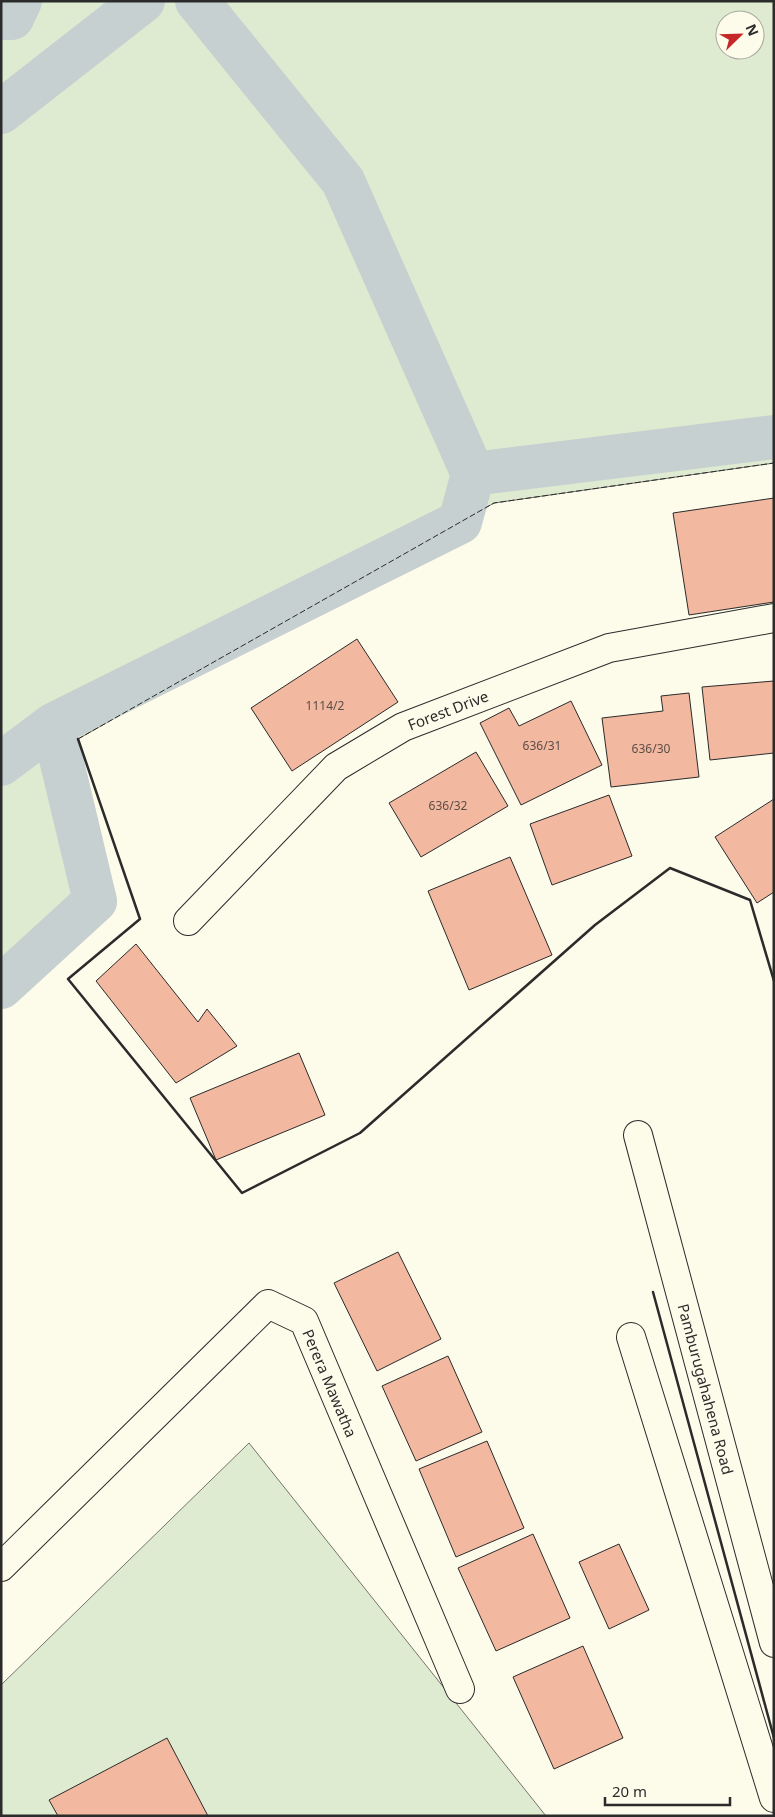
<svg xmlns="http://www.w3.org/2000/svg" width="775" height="1817" font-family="'Noto Sans',sans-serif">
  <rect width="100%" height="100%" fill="#fdfbea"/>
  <path fill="#deebd1" stroke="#74746e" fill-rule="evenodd" d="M 1,1 L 774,1 L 774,463 L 494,503 L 78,739 L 95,901 L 1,987 ZM 725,20 L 755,20 L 755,50 L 725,50 Z
    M 249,1443 L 546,1816 L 1,1816 L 1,1685 Z"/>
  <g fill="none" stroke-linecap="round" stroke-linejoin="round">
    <path stroke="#c7d0d0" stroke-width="44" d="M 1,18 L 12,18 L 20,1
      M 1,112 L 143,1
      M 473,474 L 774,437
      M 1,764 L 53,725 L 460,522 L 473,474 L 343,181 L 197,1
      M 1,987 L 95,901 L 53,725"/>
  </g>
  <path fill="#f2b8a0" stroke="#2b2b2b" d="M 774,498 L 774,602 L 689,615 L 673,513 Z
    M 357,639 L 398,702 L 292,771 L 251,708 Z
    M 774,681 L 774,753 L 710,760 L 702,687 Z
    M 689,693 L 699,777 L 611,787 L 602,718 L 663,711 L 661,696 Z
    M 571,701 L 602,765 L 521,805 L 480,723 L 509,708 L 519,726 Z
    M 476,752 L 508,806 L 421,857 L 389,803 Z
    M 609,795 L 632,856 L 552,885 L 530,824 Z
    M 774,799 L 774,892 L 757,903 L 715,837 Z
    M 510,857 L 552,955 L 469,990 L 428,891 Z
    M 136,944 L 198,1022 L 207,1009 L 237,1046 L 176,1083 L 96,981 Z
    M 299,1053 L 325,1115 L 216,1160 L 190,1098 Z
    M 398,1252 L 441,1339 L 377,1371 L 334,1283 Z
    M 448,1356 L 482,1432 L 416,1461 L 382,1386 Z
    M 487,1441 L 524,1528 L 456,1557 L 419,1469 Z
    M 533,1534 L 570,1618 L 496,1651 L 458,1568 Z
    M 619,1544 L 649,1610 L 609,1629 L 579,1562 Z
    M 583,1646 L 623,1738 L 554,1769 L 513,1677 Z
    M 167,1738 L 208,1816 L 58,1816 L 49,1800 Z"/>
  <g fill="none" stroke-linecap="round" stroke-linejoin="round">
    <defs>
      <path id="street" d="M 188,921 L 336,767 L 403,727 L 609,648 L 774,618
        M 638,1135 L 774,1643
        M 631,1337 L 774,1798
        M 1,1567 L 268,1304 L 304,1321 L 460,1689"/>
    </defs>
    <use href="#street" stroke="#2b2b2b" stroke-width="30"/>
    <use href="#street" stroke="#fdfbea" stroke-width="28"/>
    <path stroke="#2b2b2b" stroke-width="1" stroke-dasharray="6 2.5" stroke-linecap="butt" d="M 78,739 L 494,503 L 774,463"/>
    <path stroke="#2b2b2b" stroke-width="2.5" d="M 78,739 L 140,919 L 68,979 L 242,1193 L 360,1133 L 595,925 L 670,868 L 750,900 L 774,981
      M 653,1292 L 774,1738"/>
  </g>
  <g text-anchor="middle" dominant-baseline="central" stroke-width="4" stroke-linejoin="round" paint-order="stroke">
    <g font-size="12" fill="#5d4e48">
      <text x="325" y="705">1114/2</text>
      <text x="542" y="745">636/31</text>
      <text x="651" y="748">636/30</text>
      <text x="448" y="805">636/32</text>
    </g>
    <g font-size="15" fill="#2b2b2b" stroke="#fdfbea">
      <text transform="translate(448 710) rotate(-21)">Forest Drive</text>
      <text transform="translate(330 1383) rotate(67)">Perera Mawatha</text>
      <text transform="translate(706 1389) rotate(75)">Pamburugahahena Road</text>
    </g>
  </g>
  <rect width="775" height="1817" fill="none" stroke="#2b2b2b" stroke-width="5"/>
  <g transform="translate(740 35) rotate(67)"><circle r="24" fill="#fdfbea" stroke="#a9a89e"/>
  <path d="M0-4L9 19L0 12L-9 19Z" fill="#c62828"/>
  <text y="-8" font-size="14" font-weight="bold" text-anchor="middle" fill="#2b2b2b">N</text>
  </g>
  <path d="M605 1797v8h125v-8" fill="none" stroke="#2b2b2b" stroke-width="2.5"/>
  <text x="612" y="1797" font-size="15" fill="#2b2b2b" stroke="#fdfbea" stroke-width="4" paint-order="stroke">20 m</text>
</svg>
